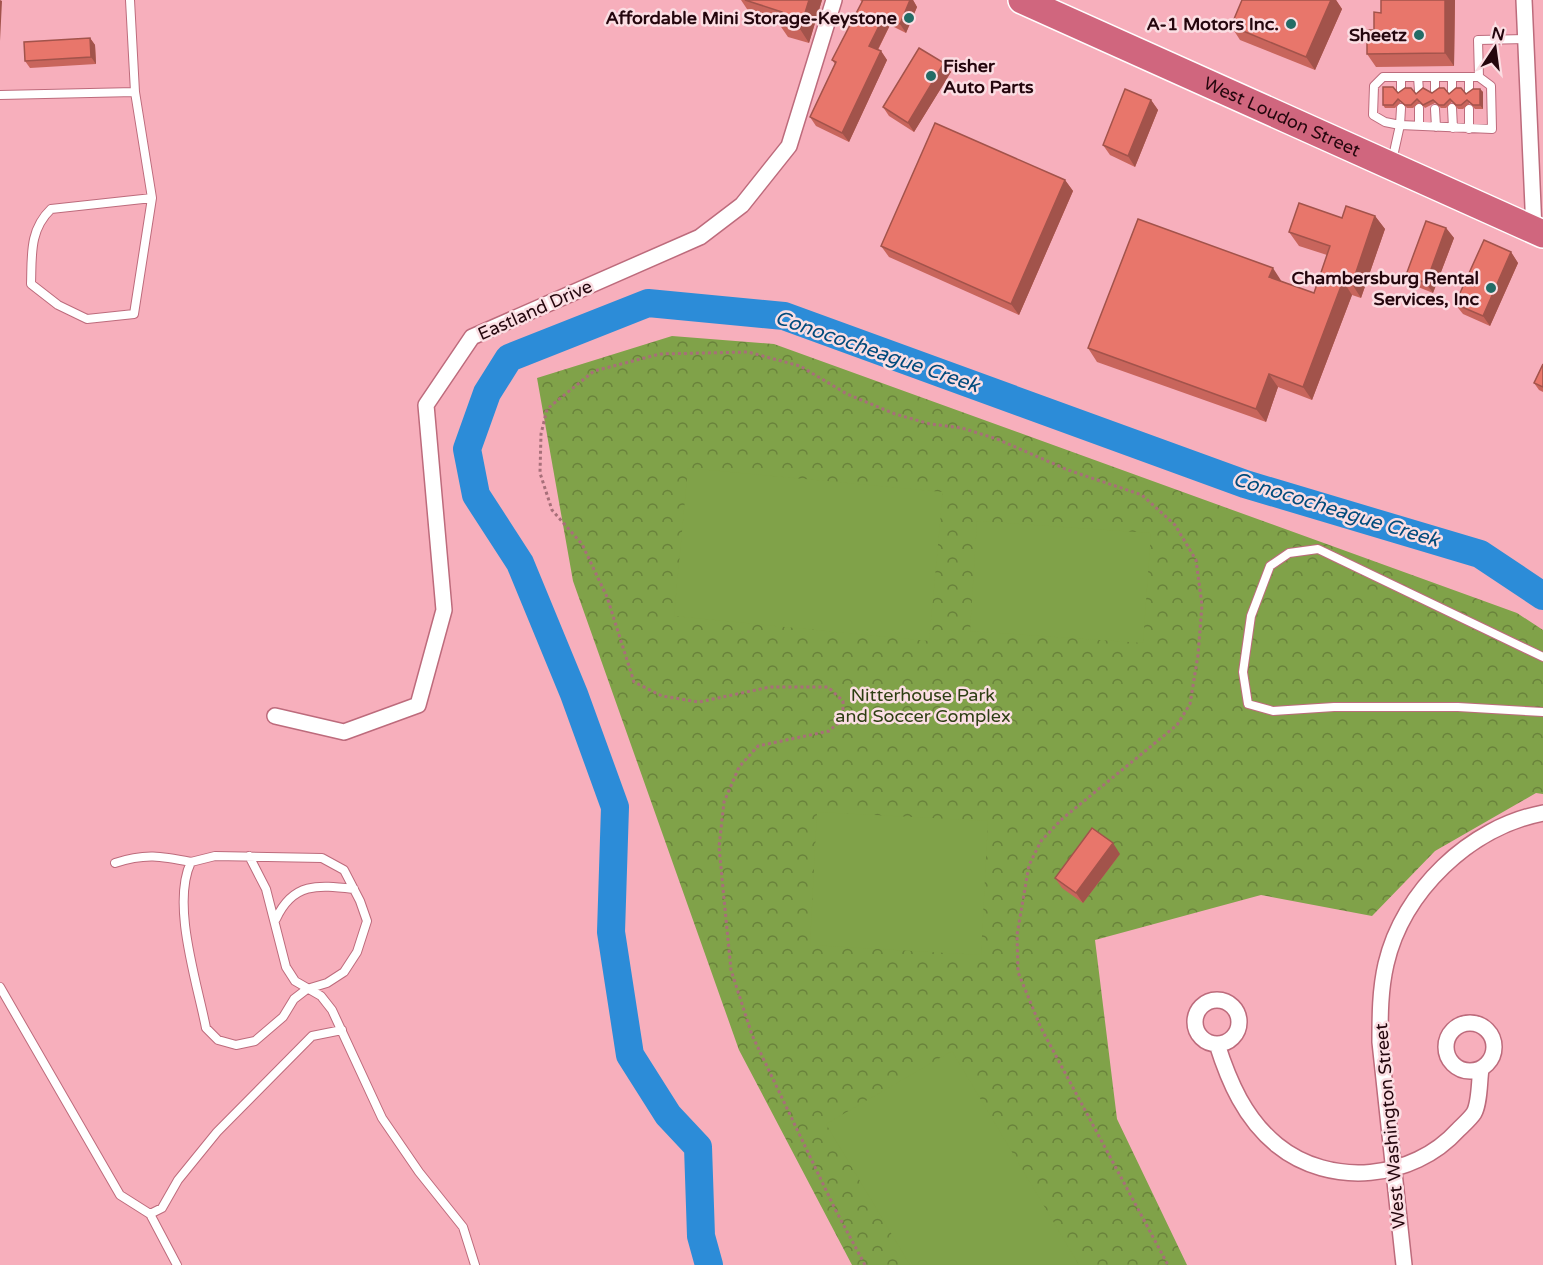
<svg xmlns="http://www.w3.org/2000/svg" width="1543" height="1265" font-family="'Varela Round',sans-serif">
  <defs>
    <pattern id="park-crowns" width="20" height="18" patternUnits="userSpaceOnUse" patternTransform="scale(1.5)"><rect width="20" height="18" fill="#80a249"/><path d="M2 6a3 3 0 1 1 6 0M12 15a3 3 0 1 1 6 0" fill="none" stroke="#69823b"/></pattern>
  </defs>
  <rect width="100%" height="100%" fill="#f7afbc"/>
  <path fill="url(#park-crowns)" d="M 672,336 L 774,344 L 1517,613 L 1543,630 L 1543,794 L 1536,793 L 1435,851 L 1372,916 L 1261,895 L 1095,940 L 1117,1119 L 1187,1265 L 852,1265 L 739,1050 L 573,581 L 537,378 Z"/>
  <path fill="#80a249" d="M 688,468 L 943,492 L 929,641 L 674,616 Z
    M 977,521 L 1151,533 L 1143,643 L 970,631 Z
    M 817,812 L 988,821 L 981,955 L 810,945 Z
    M 952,1051 L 1079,1265 L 910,1265 L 826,1124 Z"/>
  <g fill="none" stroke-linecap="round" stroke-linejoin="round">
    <path stroke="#2c8cd8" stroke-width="28" d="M 709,1265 L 701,1236 L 698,1147 L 668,1115 L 630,1055 L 611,932 L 615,807 L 574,694 L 520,563 L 476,495 L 467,449 L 487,393 L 509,358 L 648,303 L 784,316 L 1245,484 L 1480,554 L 1543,596"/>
    <defs>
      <path id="lane" d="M 130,0 L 135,92 L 152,198 L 134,314 L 87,319 L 58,305 L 31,284 C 32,256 29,230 51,209 L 152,198
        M 1418,77 L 1419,91
        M 1435,77 L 1435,91
        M 1452,77 L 1452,92
        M 1469,77 L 1469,92
        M 1479,77 L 1478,40 L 1527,39
        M 1401,91 L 1401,77
        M 0,95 L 135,92
        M 1419,108 L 1419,126
        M 1452,108 L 1453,128
        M 1435,109 L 1436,127
        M 1469,109 L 1469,129
        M 1392,161 L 1400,125 L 1492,129 L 1491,86 L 1479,77 L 1383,77 L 1374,86 L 1373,115 L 1385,122 L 1400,125 L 1401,108
        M 1543,657 L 1318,549 L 1289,553 L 1270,566 L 1251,616 L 1243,672 L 1248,704 L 1273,711 L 1334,707 L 1458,707 L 1543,712
        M 215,856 L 322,858 L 344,870 L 360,901 L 367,921 L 357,952 L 344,972 L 327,983 L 307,989 L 294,999 L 283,1017 L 255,1041 L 236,1045 L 218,1040 L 206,1028 C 197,982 171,904 191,862 Z
        M 249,856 L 266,889 L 286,967 L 295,981 L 321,996 L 332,1010 L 382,1118 L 419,1172 L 463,1227 L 475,1265
        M 115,863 C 145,853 161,856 191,862
        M 276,919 C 293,882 318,885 354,889
        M 0,987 L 120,1195 L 150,1214 L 177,1265
        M 150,1214 L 162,1208 L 178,1180 L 217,1132 L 312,1036 L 342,1030"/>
      <path id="street" d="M 1524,0 L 1534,230
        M 275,716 L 344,732 L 418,705 L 444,610 L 426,405 L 472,337 L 700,237 L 742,205 L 789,146 L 834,0
        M1195 1022a22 22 0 1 1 44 0a22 22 0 1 1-44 0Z
        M1446 1047a24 24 0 1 1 48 0a24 24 0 1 1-48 0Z
        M 1217,1044 C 1229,1082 1245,1119 1277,1145 C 1330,1188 1413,1180 1458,1130 C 1463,1125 1470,1119 1474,1113 C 1480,1102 1479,1081 1481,1069
        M 1404,1265 L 1380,1042 C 1380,1016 1380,990 1386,964 C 1403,891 1470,827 1543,813"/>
      <g id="highway">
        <path id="s1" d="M 1022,0 L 1543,234"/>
      </g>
    </defs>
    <use href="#lane" stroke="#bd6b7c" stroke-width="10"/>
    <use href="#street" stroke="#bd6b7c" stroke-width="18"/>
    <use href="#highway" stroke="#fff" stroke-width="30"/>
    <path stroke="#a76f79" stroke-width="3" stroke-dasharray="3 3" stroke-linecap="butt" d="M 865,1265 L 835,1209 L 752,1035 L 731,970 L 719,847 L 724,802 L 739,767 L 758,746 L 829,731 L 843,719 L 843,701 L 828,687 L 770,687 L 699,702 L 662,696 L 634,682 L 607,597 L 582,544 L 552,510 L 540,473 L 541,434 L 547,409 L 594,371 L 660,354 L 748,352 L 800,366 L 847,394 L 895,414 L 930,424 L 962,428 L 997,439 L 1068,470 L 1142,495 L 1175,525 L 1196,560 L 1202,605 L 1198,655 L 1190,704 L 1177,725 L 1062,819 L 1041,841 L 1029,865 L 1017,935 L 1018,972 L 1041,1028 L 1168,1265"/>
    <use href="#lane" stroke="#fff" stroke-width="8"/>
    <use href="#street" stroke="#fff" stroke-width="15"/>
    <use href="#highway" stroke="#d0667e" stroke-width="27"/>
  </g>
  <path fill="#c8655c" d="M 741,0 L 822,0 L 809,43 L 788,37 L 779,24 L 779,21 L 749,12 Z
    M 860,0 L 913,0 L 917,7 L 906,33 L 890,25 L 878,50 L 881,51 L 887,60 L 849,142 L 816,126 L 810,117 L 835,64 L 832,60 L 862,2 Z
    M 1242,0 L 1336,0 L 1342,9 L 1315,70 L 1240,40 L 1231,26 Z
    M 1455,0 L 1454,66 L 1376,67 L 1367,54 L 1374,30 Z
    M 90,38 L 95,45 L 96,64 L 30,68 L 25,61 Z
    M 944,63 L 951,72 L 914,132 L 889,116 L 883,107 Z
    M 1480,89 L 1483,92 L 1483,109 L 1475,109 L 1470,103 L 1463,109 L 1458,109 L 1452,102 L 1446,108 L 1441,108 L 1435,103 L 1425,108 L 1420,102 L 1413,108 L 1407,108 L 1401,102 L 1395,108 L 1385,108 L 1383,105 L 1398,93 L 1466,94 Z
    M 1151,100 L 1158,110 L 1135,167 L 1110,155 L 1103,145 Z
    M 1065,180 L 1073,191 L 1019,315 L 889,257 L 881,246 Z
    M 1375,216 L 1385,229 L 1361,298 L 1352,295 L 1312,400 L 1278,387 L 1266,422 L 1097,362 L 1088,348 L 1282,282 L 1314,293 L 1327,255 L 1299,246 L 1289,232 L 1342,218 Z
    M 1446,228 L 1454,238 L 1433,293 L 1413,285 L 1406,275 Z
    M 1511,252 L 1518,263 L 1490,326 L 1463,314 L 1455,304 Z
    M 1543,364 L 1543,392 L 1539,390 L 1534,383 Z
    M 1120,854 L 1083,903 L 1062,888 L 1055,878 Z"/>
  <path fill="#a2534b" d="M 0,0 L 2,1 L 0,41 Z
    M 809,0 L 822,0 L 809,43 L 800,29 Z
    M 910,0 L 913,0 L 917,7 L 906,33 L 900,24 Z
    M 1331,0 L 1336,0 L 1342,9 L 1315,70 L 1306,57 Z
    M 1445,0 L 1455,0 L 1454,66 L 1445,53 Z
    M 884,16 L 890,25 L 875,55 L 869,46 Z
    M 90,38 L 95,45 L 96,64 L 91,57 Z
    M 881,51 L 887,60 L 849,142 L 842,133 Z
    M 944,63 L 951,72 L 914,132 L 908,123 Z
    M 1480,89 L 1483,92 L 1483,109 L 1480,105 Z
    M 1151,100 L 1158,110 L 1135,167 L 1128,156 Z
    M 1065,180 L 1073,191 L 1019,315 L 1011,304 Z
    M 1375,216 L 1385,229 L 1361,298 L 1352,284 Z
    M 1446,228 L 1454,238 L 1433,293 L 1426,283 Z
    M 1511,252 L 1518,263 L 1490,326 L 1483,316 Z
    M 1273,268 L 1282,282 L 1269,277 Z
    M 1343,281 L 1352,295 L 1312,400 L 1303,387 Z
    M 1269,374 L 1278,387 L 1266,422 L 1256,409 Z
    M 1113,843 L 1120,854 L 1083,903 L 1076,893 Z"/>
  <path fill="#e8766b" stroke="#a2534b" stroke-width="1.5" d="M 745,0 L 809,0 L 800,29 L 779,24 L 782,12 Z
    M 863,0 L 910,0 L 900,24 L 884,16 L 869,46 L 881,51 L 842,133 L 810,117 L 836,62 L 832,60 Z
    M 1242,0 L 1331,0 L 1306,57 L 1231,26 Z
    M 1381,0 L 1445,0 L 1445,53 L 1367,54 L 1367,30 L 1374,30 L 1374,12 L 1381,13 Z
    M 90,38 L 91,57 L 25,61 L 24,42 Z
    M 919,48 L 944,63 L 908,123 L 883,107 Z
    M 1383,87 L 1393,87 L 1398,93 L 1405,88 L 1411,88 L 1416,94 L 1423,88 L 1432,93 L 1439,88 L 1444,88 L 1449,94 L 1456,88 L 1461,88 L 1466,94 L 1473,89 L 1480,89 L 1480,105 L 1473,105 L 1467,100 L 1461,105 L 1456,105 L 1450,99 L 1444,105 L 1439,105 L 1433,100 L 1423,105 L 1417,99 L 1411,105 L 1405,105 L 1398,99 L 1393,105 L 1383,105 Z
    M 1125,89 L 1151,100 L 1128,156 L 1103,145 Z
    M 935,123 L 1065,180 L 1011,304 L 881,246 Z
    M 1299,203 L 1342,218 L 1346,206 L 1375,216 L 1352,284 L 1343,281 L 1303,387 L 1269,374 L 1256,409 L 1088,348 L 1138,219 L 1273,268 L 1269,277 L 1314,293 L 1330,246 L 1289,232 Z
    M 1426,221 L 1446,228 L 1426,283 L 1406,275 Z
    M 1484,240 L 1511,252 L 1483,316 L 1455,304 Z
    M 1543,364 L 1543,387 L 1534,383 Z
    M 1092,828 L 1113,843 L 1076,893 L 1055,878 Z"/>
  <g fill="#236c66" stroke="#fbdee3" stroke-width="2">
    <circle cx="909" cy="18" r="6"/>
    <circle cx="1291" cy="24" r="6"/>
    <circle cx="1419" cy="35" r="6"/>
    <circle cx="931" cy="76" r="6"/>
    <circle cx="1491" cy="288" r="6"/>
  </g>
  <g text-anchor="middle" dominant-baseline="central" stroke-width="5" stroke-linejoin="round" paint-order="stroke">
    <g font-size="18" font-weight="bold" fill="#24060d" stroke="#fbdee3" text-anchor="end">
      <text x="897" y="18">Affordable Mini Storage-Keystone</text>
      <text x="1279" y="24">A-1 Motors Inc.</text>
      <text x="1407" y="35">Sheetz</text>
      <text x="943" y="66" text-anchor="start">Fisher<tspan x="943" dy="21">Auto Parts</tspan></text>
      <text x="1479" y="278">Chambersburg Rental<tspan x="1479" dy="21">Services, Inc</tspan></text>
    </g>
    <g font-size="18" fill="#24060d" stroke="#fbdee3">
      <text stroke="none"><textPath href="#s1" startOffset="285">West Loudon Street</textPath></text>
      <text transform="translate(535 310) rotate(-24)">Eastland Drive</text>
      <text transform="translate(1390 1126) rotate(-95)">West Washington Street</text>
    </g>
    <g font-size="18" fill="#2d3e12" stroke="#fbdee3">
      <text x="923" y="695">Nitterhouse Park<tspan x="923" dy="21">and Soccer Complex</tspan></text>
    </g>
    <g font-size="20" font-style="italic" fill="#024b7c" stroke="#fbdee3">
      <text transform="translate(877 352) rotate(19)">Conococheague Creek</text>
      <text transform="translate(1336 510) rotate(17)">Conococheague Creek</text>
    </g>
  </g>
  <g transform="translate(1495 48) rotate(13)" stroke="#fbdee3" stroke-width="4.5" paint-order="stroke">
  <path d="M0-4.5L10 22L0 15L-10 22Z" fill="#24060d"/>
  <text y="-9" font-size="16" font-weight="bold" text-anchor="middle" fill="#24060d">N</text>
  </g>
</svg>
